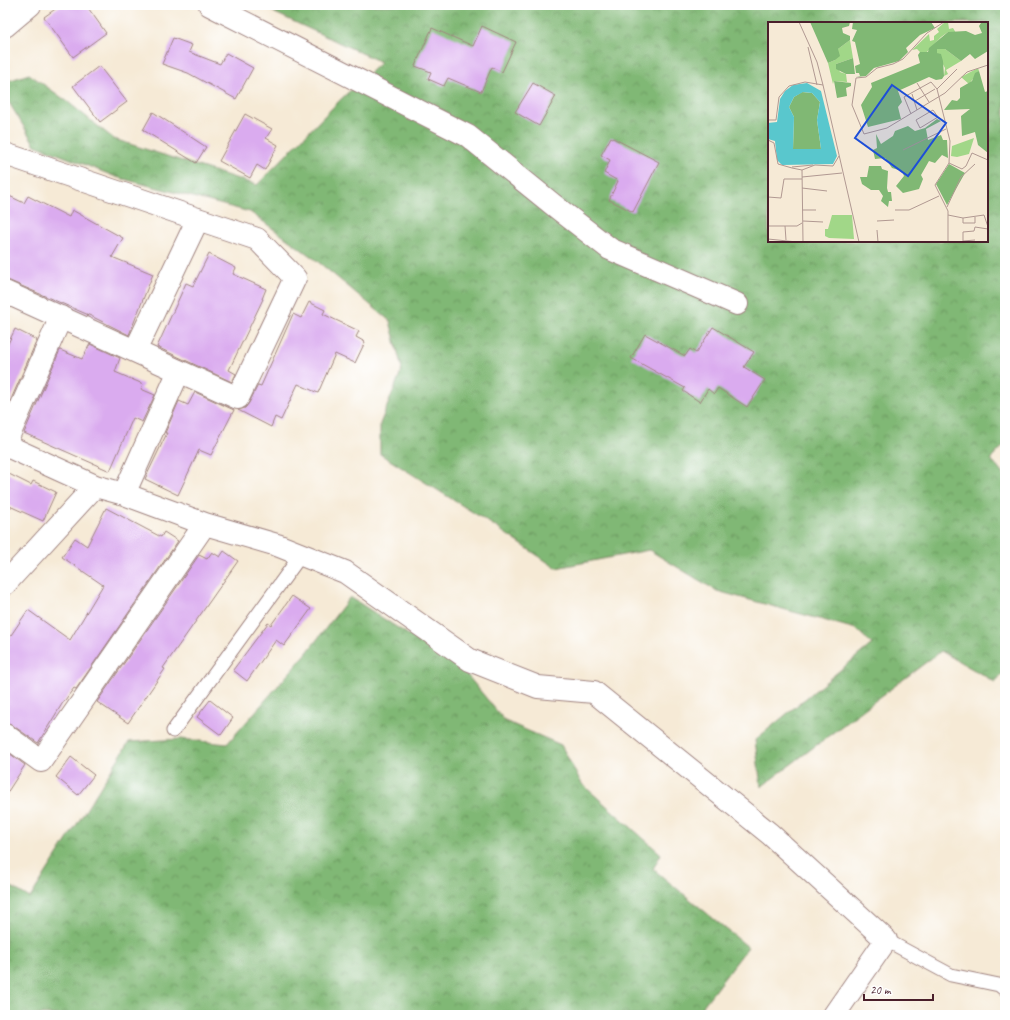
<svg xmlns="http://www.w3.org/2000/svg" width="1010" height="1020" font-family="Caveat,sans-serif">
  <defs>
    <pattern id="forest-crowns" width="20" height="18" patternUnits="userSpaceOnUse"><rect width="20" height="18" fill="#80b874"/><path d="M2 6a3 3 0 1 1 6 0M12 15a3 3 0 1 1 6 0" fill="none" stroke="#6b955f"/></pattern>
  </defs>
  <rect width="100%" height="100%" fill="#fff"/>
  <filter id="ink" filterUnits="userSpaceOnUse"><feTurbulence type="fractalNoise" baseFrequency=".025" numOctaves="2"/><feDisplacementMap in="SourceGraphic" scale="8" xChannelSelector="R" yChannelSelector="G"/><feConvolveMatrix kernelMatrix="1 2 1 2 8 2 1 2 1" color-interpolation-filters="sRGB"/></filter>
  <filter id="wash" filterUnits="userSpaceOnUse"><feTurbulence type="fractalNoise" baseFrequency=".012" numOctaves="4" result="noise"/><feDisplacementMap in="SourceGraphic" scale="16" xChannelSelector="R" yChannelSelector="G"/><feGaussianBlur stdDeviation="0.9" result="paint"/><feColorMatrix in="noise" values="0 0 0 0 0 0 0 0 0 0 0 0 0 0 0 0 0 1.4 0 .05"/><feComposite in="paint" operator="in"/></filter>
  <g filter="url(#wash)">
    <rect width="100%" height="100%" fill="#f6ead6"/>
    <path fill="url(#forest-crowns)" stroke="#656c50" fill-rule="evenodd" d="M 265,5 L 1005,5 L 1005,444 L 991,459 L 1005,477 L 1005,671 L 995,682 L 941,651 L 761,787 L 755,740 L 872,644 L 856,629 L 717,591 L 649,550 L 556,568 L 490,523 L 380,454 L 380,424 L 402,369 L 390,321 L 316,260 L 250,212 L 116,177 L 35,145 L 5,96 L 5,82 L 29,74 L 68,102 L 114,139 L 257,185 L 340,100 L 381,62 L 275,13 ZM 769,23 L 987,23 L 987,241 L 769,241 Z
      M 350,597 L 463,670 L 505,721 L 561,745 L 582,784 L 661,854 L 653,869 L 748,947 L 696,1015 L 5,1015 L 5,883 L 30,898 L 129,742 L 181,739 L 227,744 L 305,655 Z"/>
    <g id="blocks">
      <path fill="#daabef" d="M 61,5 L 86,5 L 106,33 L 73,57 L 44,17 Z
        M 482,26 L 516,42 L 502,72 L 492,67 L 481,92 L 448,78 L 444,86 L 428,79 L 431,72 L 415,66 L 432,28 L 473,46 Z
        M 173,38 L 192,45 L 189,52 L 220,64 L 226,53 L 253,68 L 236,99 L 188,73 L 162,64 Z
        M 99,66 L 127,102 L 100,122 L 73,86 Z
        M 533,83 L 556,96 L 539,126 L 515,112 Z
        M 153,112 L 206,147 L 196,163 L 143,130 Z
        M 245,114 L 272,129 L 266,138 L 278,145 L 265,170 L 257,165 L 250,178 L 219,161 Z
        M 611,137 L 659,162 L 633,212 L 609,200 L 618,181 L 604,173 L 610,160 L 601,155 Z
        M 5,194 L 24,203 L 28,196 L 69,217 L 72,210 L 123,238 L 112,257 L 153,274 L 129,335 L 91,316 L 10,281 L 5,280 Z
        M 209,254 L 236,268 L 233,274 L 266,289 L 262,299 L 263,299 L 229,370 L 236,374 L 232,382 L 157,347 L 186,283 L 193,286 Z
        M 309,302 L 325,310 L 323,314 L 359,331 L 356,337 L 365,342 L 355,363 L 335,354 L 318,393 L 298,384 L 281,420 L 275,417 L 271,427 L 238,410 L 245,408 L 249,403 L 258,385 L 261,386 L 293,314 L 301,318 Z
        M 713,327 L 754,352 L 744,367 L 765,380 L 747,407 L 718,388 L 714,394 L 708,389 L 700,402 L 683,391 L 685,388 L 631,358 L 645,334 L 685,356 L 690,349 L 696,353 Z
        M 15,329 L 37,340 L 5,413 L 5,350 Z
        M 90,344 L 120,358 L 115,372 L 143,384 L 141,389 L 155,395 L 142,422 L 133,418 L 110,471 L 24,433 L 60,350 L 82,359 Z
        M 195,392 L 234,410 L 211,455 L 199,450 L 178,495 L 145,479 L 167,433 L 165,433 L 179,401 L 188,405 Z
        M 5,472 L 31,485 L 33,481 L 56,492 L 43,521 L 5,504 Z
        M 106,508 L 161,537 L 164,532 L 178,541 L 76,689 L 74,688 L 62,704 L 38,743 L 12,725 L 5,723 L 5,644 L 28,610 L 70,640 L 103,585 L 62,557 L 75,538 L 87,546 Z
        M 224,551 L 238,561 L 163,668 L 165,669 L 128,723 L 97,702 L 199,555 L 207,559 L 212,552 L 220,557 Z
        M 292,596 L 311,609 L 284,646 L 276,640 L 247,681 L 233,670 L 268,623 L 271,625 Z
        M 210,700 L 233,718 L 221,735 L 197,717 Z
        M 5,750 L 25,765 L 5,796 Z
        M 71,757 L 94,775 L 78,795 L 56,777 Z"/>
    </g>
  </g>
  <g filter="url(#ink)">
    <use href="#blocks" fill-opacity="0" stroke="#a08480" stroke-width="1"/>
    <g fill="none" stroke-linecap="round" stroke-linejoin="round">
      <defs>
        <path id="lane" d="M 173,731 L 301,555
          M 886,940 L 951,975 L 999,985 L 1005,990"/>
        <path id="street" d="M 210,5 L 468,136 L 556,207 L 610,249 L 737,304
          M 5,26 L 30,5
          M 5,154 L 257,239 L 295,278 L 238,398 L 5,292
          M 135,351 L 198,219
          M 5,444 L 61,317
          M 5,445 L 95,486 L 124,494 L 205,524 L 277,545 L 345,572 L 470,660 L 538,687 L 594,692 L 770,834 L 886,940 L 834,1015
          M 124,494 L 179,371
          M 5,584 L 95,486
          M 5,735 L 41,761 L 205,524"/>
      </defs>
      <use href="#lane" stroke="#a08480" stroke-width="15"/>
      <use href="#street" stroke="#a08480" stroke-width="24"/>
      <use href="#lane" stroke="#fff" stroke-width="13"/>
      <use href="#street" stroke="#fff" stroke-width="22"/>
    </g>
  </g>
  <g transform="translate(768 22)">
    <rect width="220" height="220" fill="#f6ead6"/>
    <path d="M 177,0 L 180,0 L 181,7 L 185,6 L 188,11 L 180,10 L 173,15 L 158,31 L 152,30 L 149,27 L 144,28 L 161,12 L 162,19 L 166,18 L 166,14 L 171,10 L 169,7 ZM 82,18 L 85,36 L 68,42 L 72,50 L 78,52 L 79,60 L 66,59 L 65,62 L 60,41 L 67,38 L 70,27 ZM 169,26 L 177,27 L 193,39 L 178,48 L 180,52 L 176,54 L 177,46 L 169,31 ZM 210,46 L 211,49 L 201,62 L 193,55 Z" fill="#a1d788"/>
    <path d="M 42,0 L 82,0 L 81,4 L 74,6 L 75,11 L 82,14 L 82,18 L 70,27 L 72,34 L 67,38 L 60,41 ZM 85,0 L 163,0 L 167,6 L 152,13 L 138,26 L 140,30 L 131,39 L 106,46 L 98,54 L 88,55 L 92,54 L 91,51 L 88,51 L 87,44 L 92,42 L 87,20 L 84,19 L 89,8 L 84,7 ZM 213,1 L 220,1 L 220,29 L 207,37 L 202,32 L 193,39 L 177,27 L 169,27 L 169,31 L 173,32 L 175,39 L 176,54 L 174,57 L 168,58 L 161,55 L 130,69 L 134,80 L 130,85 L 133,97 L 100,105 L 93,83 L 104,65 L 103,61 L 152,41 L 150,33 L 152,30 L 160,30 L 161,26 L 180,10 L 198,9 L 207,13 L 214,11 L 211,4 ZM 85,36 L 87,52 L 78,52 L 68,47 L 68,42 ZM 211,49 L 217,70 L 220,69 L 220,131 L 210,123 L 207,110 L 194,114 L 193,94 L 202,87 L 176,88 L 184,78 L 189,79 L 192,76 L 192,66 L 204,59 L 207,51 ZM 66,59 L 83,61 L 83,64 L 78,66 L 79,74 L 69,76 ZM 34,70 L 44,71 L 52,80 L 49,98 L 53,127 L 25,127 L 26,95 L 21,85 L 26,75 ZM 169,97 L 173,99 L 158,107 L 160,118 L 173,113 L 175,118 L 179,118 L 180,136 L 174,133 L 167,141 L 161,139 L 153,153 L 155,157 L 151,167 L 135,171 L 128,164 L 136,154 L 134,149 L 124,146 L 117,136 L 107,137 L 105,128 L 109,126 L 108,112 L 113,122 L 125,114 L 127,109 L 140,104 L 147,109 L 157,106 ZM 181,142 L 197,151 L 179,183 L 168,162 ZM 101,144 L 113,144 L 114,147 L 120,149 L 119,166 L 120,170 L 123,170 L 124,179 L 121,179 L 120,185 L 113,179 L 115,174 L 111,168 L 103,168 L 94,162 L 92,155 L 99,155 Z" fill="#80b874"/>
    <path d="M 206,116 L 201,132 L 189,135 L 183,134 L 184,124 ZM 64,193 L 84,193 L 86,217 L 61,216 L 57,214 L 57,207 L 60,207 Z" fill="#a1d788"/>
    <path d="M 39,61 L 53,69 L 69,134 L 65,142 L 14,143 L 9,138 L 7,119 L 0,117 L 0,101 L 9,100 L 12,77 L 17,69 L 25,63 ZM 35,70 L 44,71 L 52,80 L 49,98 L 53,127 L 25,127 L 26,95 L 21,85 L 26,75 Z" fill="#59c7cd" fill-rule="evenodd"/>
    <path fill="none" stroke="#b19992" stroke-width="1" d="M 31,0 L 49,40 L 55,63 L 91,220M 176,0 L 159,11 L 135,37 L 125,42 L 109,46 L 98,55 L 88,56 L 84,83 L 96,112 L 119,106 L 177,71 L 199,50 L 220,43M 40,25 L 49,63M 149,61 L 161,80M 169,67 L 189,47M 144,72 L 149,88M 147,79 L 167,67M 165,88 L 170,95 L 152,106 L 148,98 ZM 143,92 L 136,75 L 163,60 L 169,67 L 182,119 L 181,141 L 167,163 L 180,189 L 180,220M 0,98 L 8,98 L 11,75 L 21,64 L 37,60 L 55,63M 0,118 L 6,121 L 10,142 L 24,146 L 34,148 L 47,143 L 65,144 L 71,134M 135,128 L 178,107M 181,141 L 194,147 L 198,144 L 204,131 L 220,138M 24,145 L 45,143M 34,148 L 35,220M 34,155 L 74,151M 34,166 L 59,169M 0,175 L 13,176 L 16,157 L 34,157M 179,185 L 193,155 L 207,142M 34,188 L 48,188M 127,188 L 141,188 L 171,174M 180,193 L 195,196 L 216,193 L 220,205M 195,196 L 195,201 L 207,201 L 207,195M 35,199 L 55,200M 109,199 L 126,198M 0,204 L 29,204 L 34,201M 17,204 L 18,218M 109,208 L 110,220M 0,217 L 29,220M 195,219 L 207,218M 195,220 L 195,210 L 206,209 L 207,205 L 220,207"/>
    <path fill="#1d4ed8" fill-opacity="0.15" stroke="#1d4ed8" stroke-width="2" d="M 124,63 L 178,101 L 140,154 L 87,116 Z"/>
    <rect width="220" height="220" fill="none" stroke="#4a1f2b" stroke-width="2"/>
  </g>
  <rect width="1010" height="1020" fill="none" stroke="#fff" stroke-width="20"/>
  <path d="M864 994v6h69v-6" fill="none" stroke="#4a1f2b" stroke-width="2"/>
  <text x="870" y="994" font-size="12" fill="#4a1f2b" stroke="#ffffff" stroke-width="3" paint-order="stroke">20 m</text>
</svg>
